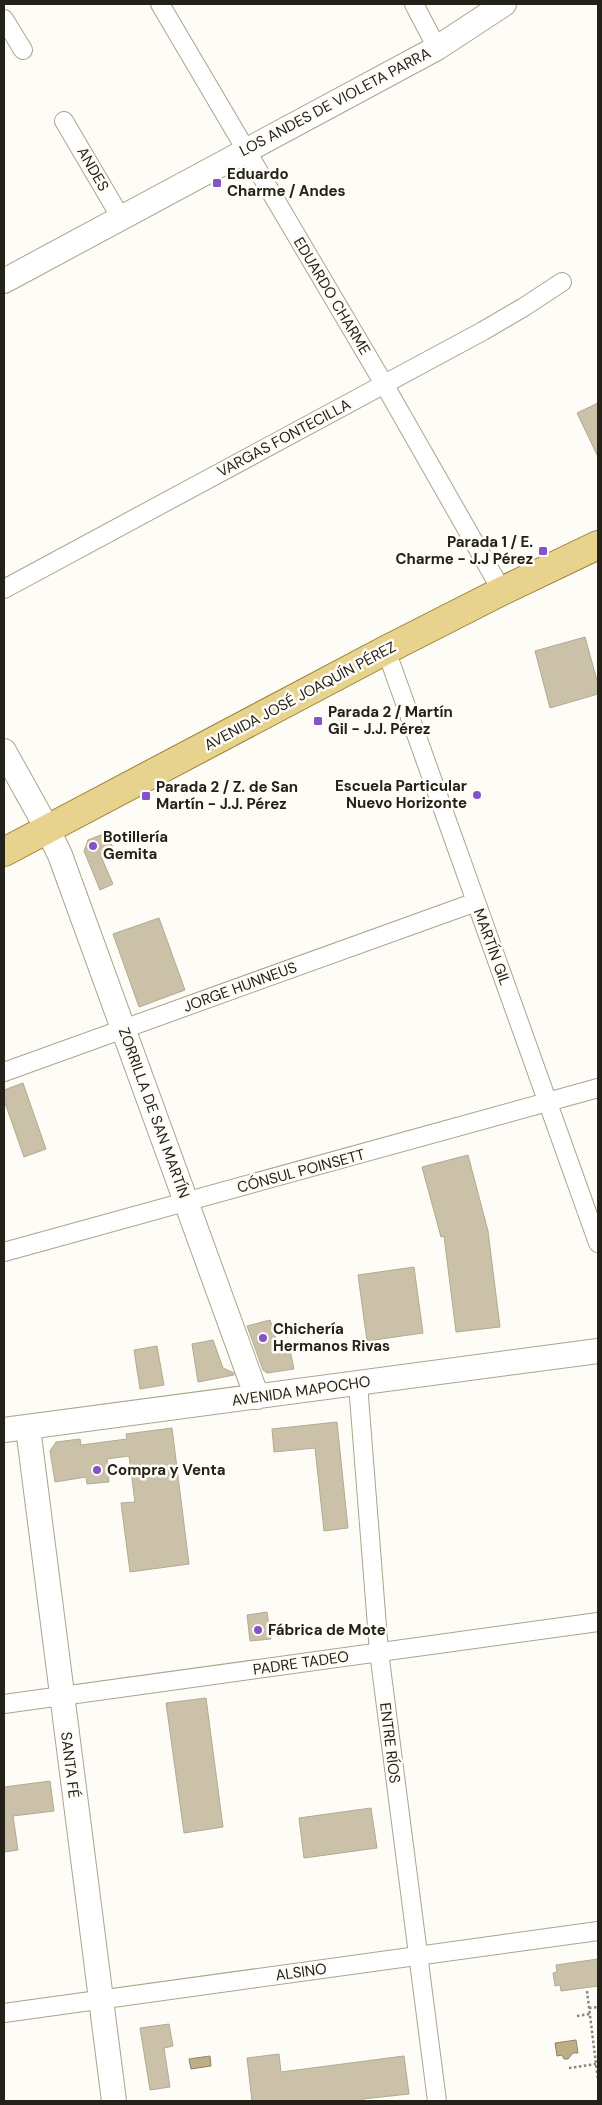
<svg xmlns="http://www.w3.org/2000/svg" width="602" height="2105" font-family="'DM Sans',sans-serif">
  <rect width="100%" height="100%" fill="#fdfcf6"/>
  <path fill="#bdae85" stroke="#8f8464" d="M 576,2040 L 578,2053 L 573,2053 L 568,2059 L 564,2059 L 562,2055 L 557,2056 L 555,2043 Z
    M 210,2056 L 211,2066 L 191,2069 L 189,2059 Z"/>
  <path fill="#cac1a8" stroke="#b2aa91" d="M 598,403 L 598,457 L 577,413 Z
    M 585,637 L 598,684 L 598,694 L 550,708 L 535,651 Z
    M 106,833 L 113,848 L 100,854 L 113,884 L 100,890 L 84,851 L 88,840 Z
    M 159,918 L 185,990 L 139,1007 L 113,934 Z
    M 23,1083 L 46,1149 L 24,1157 L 4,1100 L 4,1090 Z
    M 468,1155 L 488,1231 L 500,1327 L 456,1332 L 444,1236 L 441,1237 L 422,1167 Z
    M 414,1267 L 423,1333 L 367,1341 L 358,1275 Z
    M 270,1320 L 280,1351 L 290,1350 L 294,1369 L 267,1373 L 263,1370 L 247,1326 Z
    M 213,1340 L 223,1368 L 234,1373 L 234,1375 L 198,1382 L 192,1344 Z
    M 157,1346 L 164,1385 L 140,1389 L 134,1350 Z
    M 337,1422 L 348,1528 L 324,1531 L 315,1448 L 274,1452 L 272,1429 Z
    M 172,1428 L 189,1564 L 130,1572 L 121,1503 L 135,1502 L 129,1456 L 107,1459 L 109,1482 L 87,1484 L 86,1477 L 55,1482 L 50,1451 L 56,1442 L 80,1439 L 81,1445 L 127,1439 L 126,1434 Z
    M 267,1612 L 271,1639 L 250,1641 L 247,1615 Z
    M 206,1698 L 223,1827 L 184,1833 L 166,1703 Z
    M 50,1781 L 54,1811 L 13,1816 L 18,1850 L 4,1852 L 4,1787 Z
    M 371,1808 L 377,1848 L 304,1858 L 299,1818 Z
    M 598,1959 L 598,1986 L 561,1991 L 560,1985 L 555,1986 L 553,1973 L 557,1972 L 556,1965 Z
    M 169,2024 L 173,2046 L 164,2048 L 170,2087 L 150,2090 L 140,2028 Z
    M 279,2054 L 281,2072 L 404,2056 L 409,2094 L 363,2099 L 363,2101 L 252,2101 L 247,2058 Z"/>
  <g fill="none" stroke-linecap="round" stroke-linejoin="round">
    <defs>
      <path id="street" d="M 160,4 L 384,384 L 502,591
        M 414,4 L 437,48
        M 4,19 L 23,50
        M 64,121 L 121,218
        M 4,589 L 483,331 L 524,307 L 562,282
        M 386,650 L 598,1243
        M 4,1072 L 476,902
        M 4,1252 L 598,1088
        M 358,1384 L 379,1652 L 437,2101
        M 4,1704 L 598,1622
        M 4,2013 L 598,1931"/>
      <path id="secondary" d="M 4,281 L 437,48 L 504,4
        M 4,751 L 48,830 L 60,855 L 257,1397
        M 28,1428 L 114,2101
        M 4,1430 L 598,1351"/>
      <path id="primary" d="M 4,852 L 386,650 L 502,591 L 598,545"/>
    </defs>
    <use href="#street" stroke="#aca48b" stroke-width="20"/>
    <use href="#secondary" stroke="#aca48b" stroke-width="26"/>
    <use href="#primary" stroke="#9a8233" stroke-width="30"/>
    <path stroke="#88857e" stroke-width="2.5" stroke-dasharray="2.5 2.5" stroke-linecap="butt" d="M 587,1991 L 598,2080
      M 589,2008 L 598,2007
      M 577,2016 L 590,2014
      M 569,2068 L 596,2064"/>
    <use href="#street" stroke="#fff" stroke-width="18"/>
    <use href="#secondary" stroke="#fff" stroke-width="24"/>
    <use href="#primary" stroke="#e8d38e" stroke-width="28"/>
  </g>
  <g fill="#8651c9" stroke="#fdfcf6" stroke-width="2">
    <rect x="212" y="178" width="10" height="10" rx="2.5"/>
    <rect x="538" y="546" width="10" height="10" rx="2.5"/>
    <rect x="313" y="716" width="10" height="10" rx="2.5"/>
    <circle cx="477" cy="795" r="5"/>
    <rect x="141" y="791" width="10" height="10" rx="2.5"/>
    <circle cx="93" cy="846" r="5"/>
    <circle cx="263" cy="1338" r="5"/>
    <circle cx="97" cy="1470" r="5"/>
    <circle cx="258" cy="1630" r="5"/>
  </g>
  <g text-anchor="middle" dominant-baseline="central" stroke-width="5" stroke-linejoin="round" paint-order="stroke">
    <g font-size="15" fill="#242118" stroke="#fdfcf6">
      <text transform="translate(335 102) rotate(-28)">LOS ANDES DE VIOLETA PARRA</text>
      <text transform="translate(93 169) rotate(60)">ANDES</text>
      <text transform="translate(332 296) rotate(59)">EDUARDO CHARME</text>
      <text transform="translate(284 438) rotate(-28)">VARGAS FONTECILLA</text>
      <text transform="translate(300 696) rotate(-28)">AVENIDA JOSÉ JOAQUÍN PÉREZ</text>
      <text transform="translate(492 947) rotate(70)">MARTÍN GIL</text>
      <text transform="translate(240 987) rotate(-20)">JORGE HUNNEUS</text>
      <text transform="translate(154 1113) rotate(70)">ZORRILLA DE SAN MARTÍN</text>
      <text transform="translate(301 1171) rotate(-15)">CÓNSUL POINSETT</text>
      <text transform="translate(301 1391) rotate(-8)">AVENIDA MAPOCHO</text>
      <text transform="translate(301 1663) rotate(-8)">PADRE TADEO</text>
      <text transform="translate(390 1743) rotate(83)">ENTRE RÍOS</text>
      <text transform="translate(70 1765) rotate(83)">SANTA FÉ</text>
      <text transform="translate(301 1972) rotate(-8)">ALSINO</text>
    </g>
    <g font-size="15" font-weight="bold" fill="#242118" stroke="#fdfcf6" text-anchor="start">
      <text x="227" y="174">Eduardo<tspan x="227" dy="17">Charme / Andes</tspan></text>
      <text x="533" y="542" text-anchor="end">Parada 1 / E.<tspan x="533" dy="17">Charme - J.J Pérez</tspan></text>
      <text x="328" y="712">Parada 2 / Martín<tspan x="328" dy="17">Gil - J.J. Pérez</tspan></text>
      <text x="467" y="786" text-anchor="end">Escuela Particular<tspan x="467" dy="17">Nuevo Horizonte</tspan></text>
      <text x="156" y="787">Parada 2 / Z. de San<tspan x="156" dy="17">Martín - J.J. Pérez</tspan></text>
      <text x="103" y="837">Botillería<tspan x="103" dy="17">Gemita</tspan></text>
      <text x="273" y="1329">Chichería<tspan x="273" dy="17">Hermanos Rivas</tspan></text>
      <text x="107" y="1470">Compra y Venta</text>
      <text x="268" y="1630">Fábrica de Mote</text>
    </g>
  </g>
  <rect width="602" height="2105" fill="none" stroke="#242118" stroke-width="10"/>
</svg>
